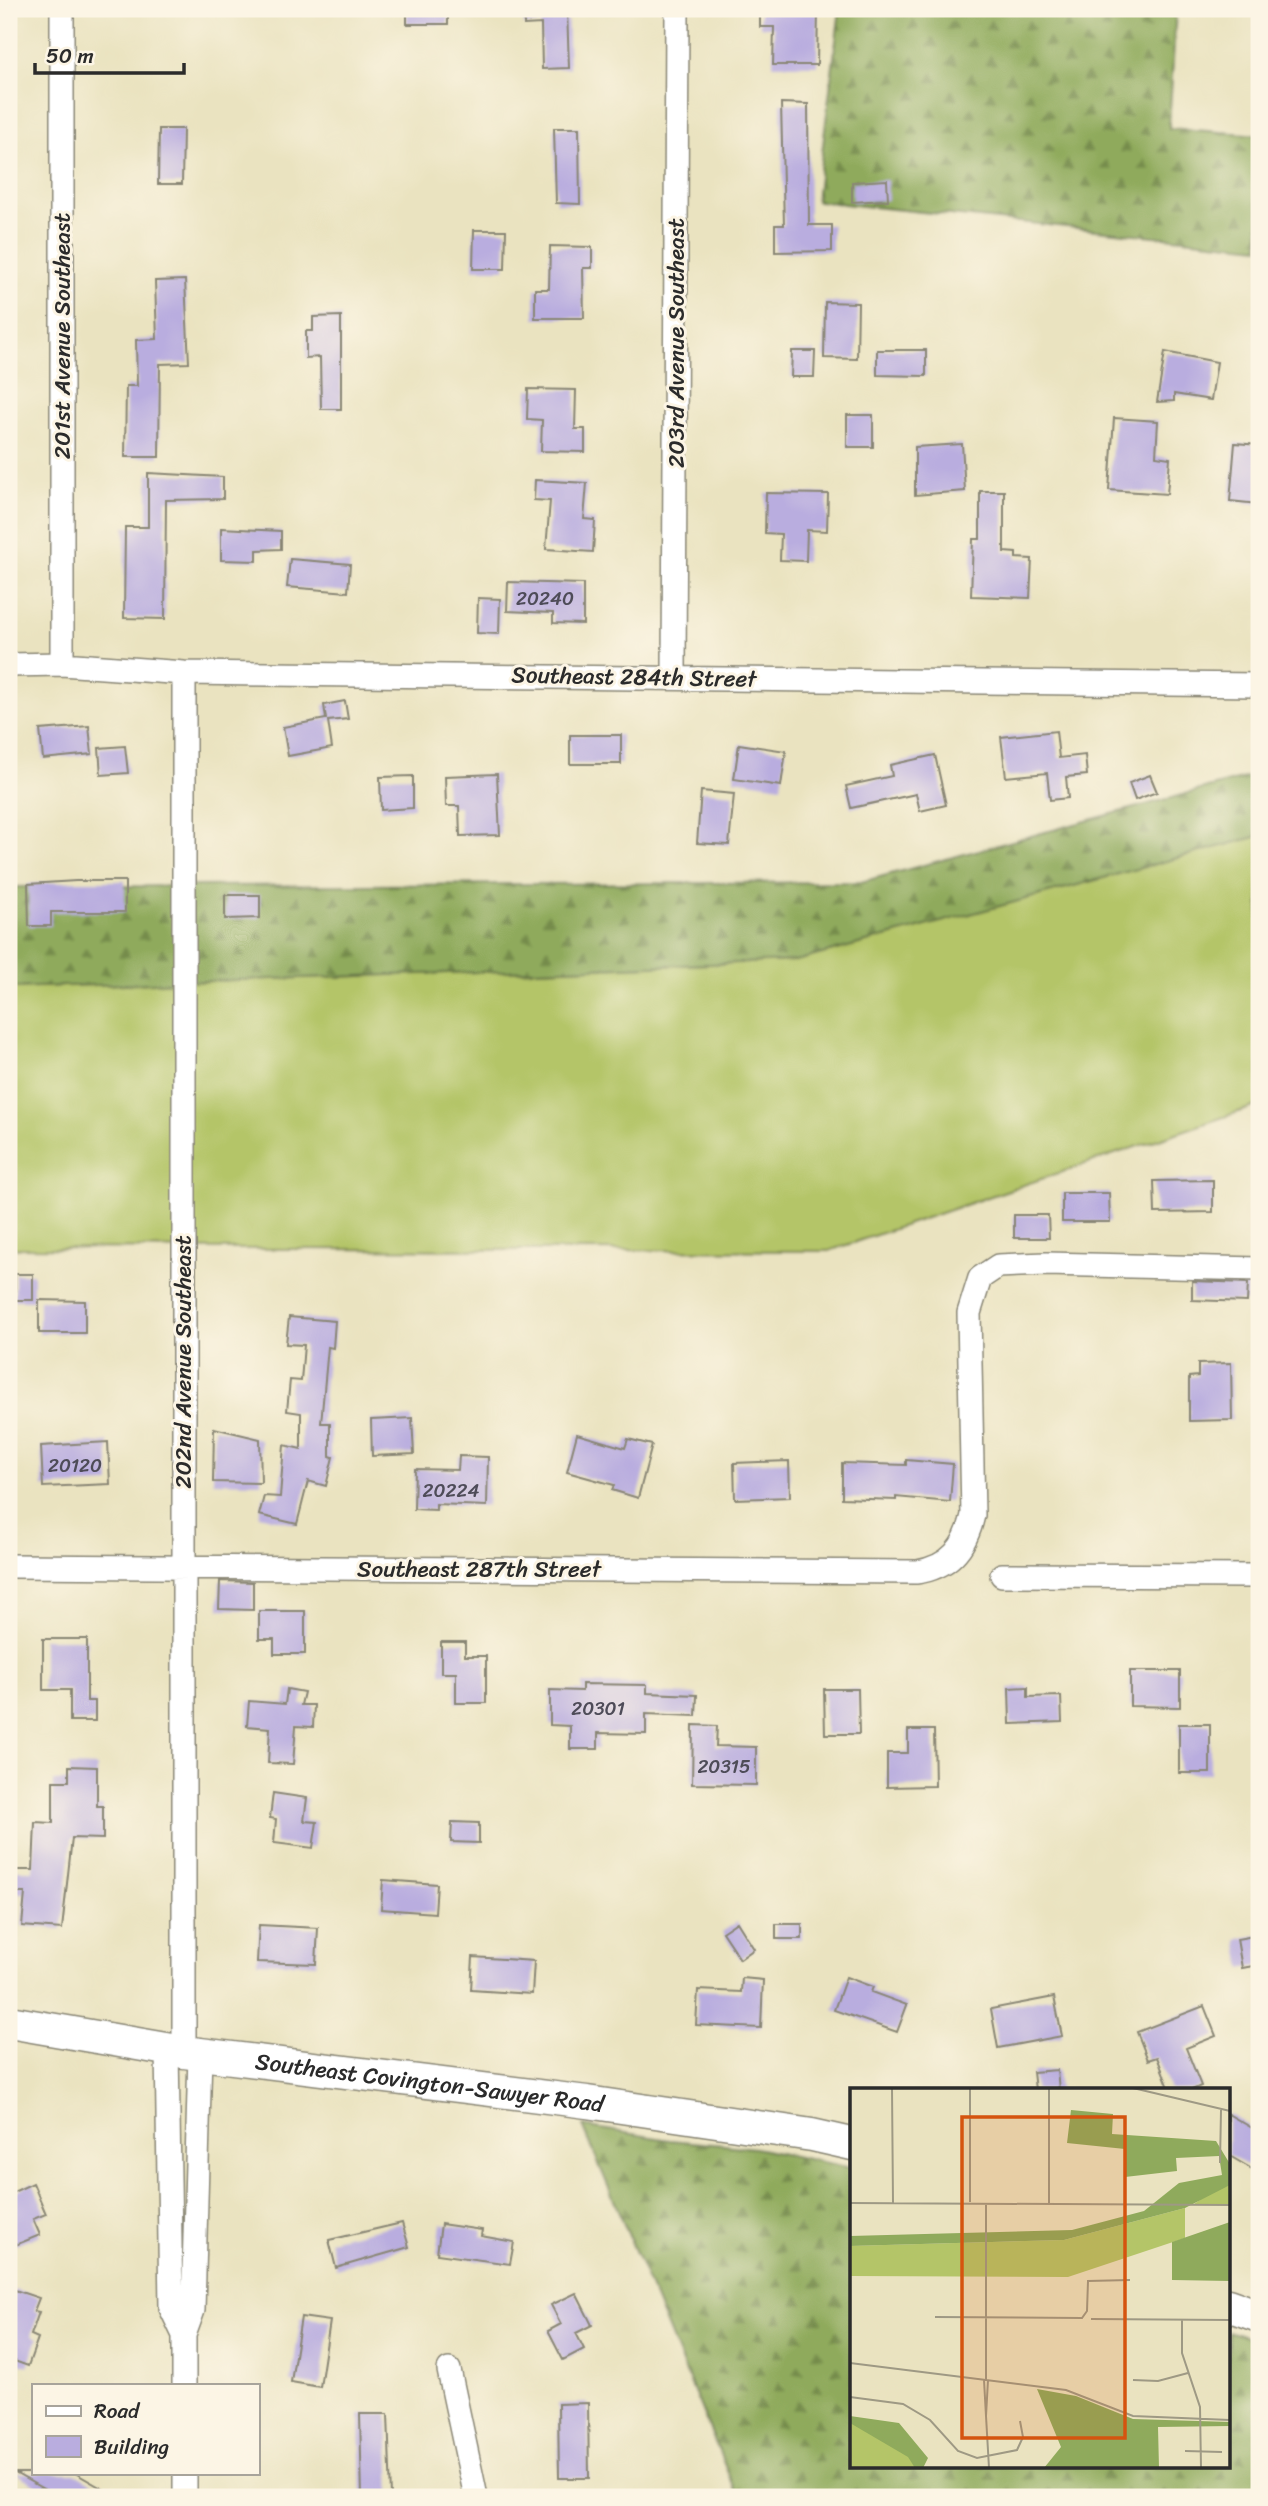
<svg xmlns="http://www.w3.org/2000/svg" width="1268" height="2506" font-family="Sriracha,sans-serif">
  <defs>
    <pattern id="forest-firs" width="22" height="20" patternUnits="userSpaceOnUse" patternTransform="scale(1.75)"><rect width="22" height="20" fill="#8faa5c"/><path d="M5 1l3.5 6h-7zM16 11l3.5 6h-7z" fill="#758b4c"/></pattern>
  </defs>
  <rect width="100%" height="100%" fill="#fcf5e5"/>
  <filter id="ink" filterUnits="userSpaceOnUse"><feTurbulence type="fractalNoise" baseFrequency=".0143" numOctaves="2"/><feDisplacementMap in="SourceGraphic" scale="14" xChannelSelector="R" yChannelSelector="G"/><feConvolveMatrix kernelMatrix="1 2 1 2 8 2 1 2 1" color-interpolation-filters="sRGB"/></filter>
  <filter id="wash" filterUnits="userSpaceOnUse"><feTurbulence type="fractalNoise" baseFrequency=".00686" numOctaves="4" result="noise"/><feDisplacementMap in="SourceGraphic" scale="28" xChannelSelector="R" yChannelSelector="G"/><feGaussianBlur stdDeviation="1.57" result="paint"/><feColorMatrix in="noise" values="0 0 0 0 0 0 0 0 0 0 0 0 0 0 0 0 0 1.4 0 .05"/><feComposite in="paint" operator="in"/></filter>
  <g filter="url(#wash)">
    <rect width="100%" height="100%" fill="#eae3c0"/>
    <path fill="#b4c568" stroke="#70784a" stroke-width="2" d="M 1259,836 L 1259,1105 L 829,1251 L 9,1248 L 9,988 L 796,961 Z"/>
    <path fill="url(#forest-firs)" stroke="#5d6a44" stroke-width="2" d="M 840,9 L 1176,9 L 1169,128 L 1259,135 L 1259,247 L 816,201 Z
      M 1259,774 L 1259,836 L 796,961 L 9,988 L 9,887 L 861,882 Z
      M 583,2126 L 670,2140 L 755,2148 L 851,2168 L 852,2466 L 1228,2466 L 1228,2331 L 1259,2341 L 1259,2497 L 738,2497 Z"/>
    <g id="blocks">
      <path fill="#b9addf" d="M 407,9 L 448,9 L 448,24 L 407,24 Z
        M 524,9 L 567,9 L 569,68 L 542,69 L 541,24 L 524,25 Z
        M 760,9 L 818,9 L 817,65 L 773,65 L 774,27 L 760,27 Z
        M 781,103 L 808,104 L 809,225 L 832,225 L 832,251 L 775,252 L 775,225 L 784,225 Z
        M 554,128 L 579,128 L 580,204 L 556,203 Z
        M 159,129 L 183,129 L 182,184 L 158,184 Z
        M 887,180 L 888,200 L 852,202 L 852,182 Z
        M 474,230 L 506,230 L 505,269 L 473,269 Z
        M 550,246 L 592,247 L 592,268 L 583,268 L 584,318 L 535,318 L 535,289 L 549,289 Z
        M 185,280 L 189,363 L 160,364 L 159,457 L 125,457 L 126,386 L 137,386 L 136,340 L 157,339 L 155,281 Z
        M 825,302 L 858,303 L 857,359 L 824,358 Z
        M 341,316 L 341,409 L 321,409 L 320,357 L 306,358 L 306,331 L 313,331 L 313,317 Z
        M 877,350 L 926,350 L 926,376 L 877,375 Z
        M 792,351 L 815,351 L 814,377 L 791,377 Z
        M 1165,352 L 1217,362 L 1211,400 L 1174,394 L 1174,401 L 1157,402 Z
        M 528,389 L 576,390 L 575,429 L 585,429 L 585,452 L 541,451 L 542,420 L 527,419 Z
        M 847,415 L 873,415 L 873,447 L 847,447 Z
        M 1114,418 L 1158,421 L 1156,456 L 1170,458 L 1167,494 L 1109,490 Z
        M 1235,443 L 1259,445 L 1258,504 L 1230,501 Z
        M 962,444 L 965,491 L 915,495 L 915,447 Z
        M 148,473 L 223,477 L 223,499 L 166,500 L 165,619 L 124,618 L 125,527 L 148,527 Z
        M 535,480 L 587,483 L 584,519 L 595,520 L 593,552 L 546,549 L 550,501 L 534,500 Z
        M 980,491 L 1004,491 L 1004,552 L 1016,553 L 1016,558 L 1032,559 L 1030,598 L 971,596 L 973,539 L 980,539 Z
        M 766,493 L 828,494 L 827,531 L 807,530 L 806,561 L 780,560 L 781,534 L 765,533 Z
        M 221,528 L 281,531 L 281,549 L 257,550 L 257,561 L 221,560 Z
        M 290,559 L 350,564 L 348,592 L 287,587 Z
        M 508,582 L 583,584 L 583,624 L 553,623 L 553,613 L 507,611 Z
        M 478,598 L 500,599 L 499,634 L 477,633 Z
        M 345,701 L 348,719 L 328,721 L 332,748 L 288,756 L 283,727 L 326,719 L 324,705 Z
        M 89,726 L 92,754 L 43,759 L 40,730 Z
        M 1056,731 L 1059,758 L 1085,755 L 1087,775 L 1066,777 L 1068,798 L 1050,800 L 1047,773 L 1006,777 L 1001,737 Z
        M 570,735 L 621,735 L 621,764 L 570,764 Z
        M 739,744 L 786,751 L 781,786 L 734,779 Z
        M 125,746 L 128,773 L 101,775 L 99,748 Z
        M 935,755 L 946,805 L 920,811 L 916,794 L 851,808 L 846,786 L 892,776 L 890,765 Z
        M 497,774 L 500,835 L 460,836 L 459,806 L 446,806 L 445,776 Z
        M 1150,775 L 1157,792 L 1135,800 L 1129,783 Z
        M 413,776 L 413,808 L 381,810 L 380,777 Z
        M 701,791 L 734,794 L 729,845 L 697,843 Z
        M 76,881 L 125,881 L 125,912 L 51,912 L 51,926 L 29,926 L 28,884 Z
        M 225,895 L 260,895 L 260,918 L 225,919 Z
        M 1213,1180 L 1213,1212 L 1155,1213 L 1154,1181 Z
        M 1062,1193 L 1109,1193 L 1110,1222 L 1062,1222 Z
        M 1014,1215 L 1048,1215 L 1049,1238 L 1014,1238 Z
        M 15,1274 L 33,1274 L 33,1300 L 15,1300 Z
        M 1192,1281 L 1248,1283 L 1247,1302 L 1192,1300 Z
        M 39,1300 L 85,1301 L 85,1333 L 39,1333 Z
        M 289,1317 L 335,1321 L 333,1348 L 328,1347 L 321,1423 L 330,1423 L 330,1456 L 333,1457 L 326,1486 L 308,1481 L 297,1524 L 259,1515 L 264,1496 L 280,1497 L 284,1445 L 301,1449 L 301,1413 L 287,1411 L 290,1380 L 301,1381 L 304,1345 L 286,1344 Z
        M 1231,1363 L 1232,1420 L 1189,1421 L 1189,1377 L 1198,1376 L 1198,1364 Z
        M 412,1418 L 414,1454 L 372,1456 L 371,1420 Z
        M 214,1428 L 260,1439 L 261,1483 L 213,1482 Z
        M 577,1434 L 625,1448 L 628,1439 L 652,1445 L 638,1498 L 612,1490 L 614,1485 L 567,1472 Z
        M 108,1442 L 110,1484 L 43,1487 L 41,1446 Z
        M 459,1456 L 488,1457 L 487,1506 L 436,1504 L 436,1510 L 414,1509 L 415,1469 L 458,1470 Z
        M 906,1460 L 953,1464 L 950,1502 L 896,1497 L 896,1500 L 842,1498 L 842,1463 L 906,1465 Z
        M 789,1461 L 790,1497 L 735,1499 L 734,1463 Z
        M 220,1581 L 253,1582 L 253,1610 L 219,1609 Z
        M 259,1611 L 305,1611 L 305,1654 L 274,1654 L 274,1639 L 259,1639 Z
        M 43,1639 L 87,1639 L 87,1701 L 95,1701 L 95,1721 L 70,1721 L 70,1690 L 43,1690 Z
        M 441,1642 L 465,1642 L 465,1656 L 486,1656 L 486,1703 L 456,1703 L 456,1673 L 441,1673 Z
        M 1130,1671 L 1180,1671 L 1180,1707 L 1130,1706 Z
        M 582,1684 L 647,1685 L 647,1693 L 697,1695 L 696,1716 L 646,1714 L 646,1734 L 598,1733 L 598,1749 L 570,1749 L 570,1726 L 550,1725 L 550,1690 L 582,1691 Z
        M 1028,1687 L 1028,1697 L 1061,1696 L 1062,1722 L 1010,1724 L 1009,1688 Z
        M 287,1689 L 304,1692 L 301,1705 L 314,1705 L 313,1727 L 296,1726 L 293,1764 L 268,1763 L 270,1728 L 247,1726 L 249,1701 L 285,1704 Z
        M 824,1689 L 858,1689 L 859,1734 L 825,1734 Z
        M 1179,1724 L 1210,1724 L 1210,1773 L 1179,1773 Z
        M 693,1725 L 717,1726 L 716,1746 L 756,1747 L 756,1785 L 692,1784 Z
        M 908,1730 L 934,1730 L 935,1786 L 887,1787 L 887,1753 L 908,1753 Z
        M 69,1766 L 97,1767 L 97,1806 L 103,1806 L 103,1839 L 72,1838 L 62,1929 L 22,1926 L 25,1893 L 9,1893 L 9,1870 L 33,1870 L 35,1822 L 53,1823 L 53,1781 L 69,1781 Z
        M 273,1793 L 307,1798 L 304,1821 L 317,1822 L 313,1848 L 274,1843 L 276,1819 L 270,1818 Z
        M 452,1822 L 479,1823 L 479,1843 L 451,1842 Z
        M 383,1880 L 437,1884 L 435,1913 L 381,1909 Z
        M 737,1922 L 754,1949 L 740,1959 L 722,1932 Z
        M 776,1924 L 802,1924 L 802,1939 L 776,1939 Z
        M 259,1925 L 318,1928 L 316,1964 L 257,1962 Z
        M 1259,1935 L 1259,1965 L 1242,1968 L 1237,1939 Z
        M 473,1957 L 534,1961 L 532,1994 L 471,1990 Z
        M 846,1977 L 873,1987 L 871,1992 L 907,2005 L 897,2032 L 834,2010 Z
        M 742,1978 L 763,1980 L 761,2028 L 696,2025 L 698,1990 L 741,1992 Z
        M 1054,1997 L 1062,2036 L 998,2048 L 991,2009 Z
        M 1204,2006 L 1216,2036 L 1186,2048 L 1201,2086 L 1192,2090 L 1170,2090 L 1157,2057 L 1148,2060 L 1137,2032 Z
        M 1057,2070 L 1059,2090 L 1035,2090 L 1033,2072 Z
        M 1228,2114 L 1259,2132 L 1259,2173 L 1228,2155 Z
        M 33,2183 L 46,2214 L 33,2219 L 40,2235 L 13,2246 L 9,2235 L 9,2194 Z
        M 402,2223 L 409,2247 L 336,2268 L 329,2240 Z
        M 441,2224 L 482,2230 L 481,2236 L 514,2242 L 510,2264 L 437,2254 Z
        M 15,2290 L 39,2298 L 34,2311 L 39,2312 L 31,2335 L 38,2338 L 28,2366 L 9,2359 L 9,2309 Z
        M 576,2293 L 592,2325 L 576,2333 L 584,2349 L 563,2360 L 548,2331 L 561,2324 L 551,2305 Z
        M 301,2317 L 330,2321 L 320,2387 L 291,2382 Z
        M 588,2403 L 589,2478 L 559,2478 L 558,2404 Z
        M 360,2414 L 388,2414 L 391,2497 L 362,2497 Z
        M 15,2473 L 75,2473 L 117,2497 L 58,2497 Z"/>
    </g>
  </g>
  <g filter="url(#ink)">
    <use href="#blocks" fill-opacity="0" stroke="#8a8776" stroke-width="2"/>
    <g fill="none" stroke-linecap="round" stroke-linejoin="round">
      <defs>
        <path id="street" d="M 62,9 L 62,664
          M 9,665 L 62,664 L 184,673 L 1259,685
          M 674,677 L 677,9
          M 9,1566 L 917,1572 C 950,1567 966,1547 973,1515 L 969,1313 L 980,1278 L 998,1266 L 1046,1264 L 1259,1269
          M 1002,1575 L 1259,1576
          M 167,2049 L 171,2308 L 184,2335 L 193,2310 L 200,2054
          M 184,2052 L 184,673
          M 184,2335 L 184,2385
          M 449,2370 L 476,2497
          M 185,2473 L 185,2497"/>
        <g id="secondary">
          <path id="s1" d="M 9,2022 L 184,2052 L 587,2102 L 812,2135 L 852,2144"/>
          <path d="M 1228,2305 L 1259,2316"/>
        </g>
      </defs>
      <use href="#street" stroke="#8a8776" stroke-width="26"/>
      <use href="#secondary" stroke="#8a8776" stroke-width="35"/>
      <use href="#street" stroke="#fff" stroke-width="23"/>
      <use href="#secondary" stroke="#fff" stroke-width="32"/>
    </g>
  </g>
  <g text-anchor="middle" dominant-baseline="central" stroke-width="6" stroke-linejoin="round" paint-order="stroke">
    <g font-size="19" fill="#4e4c58">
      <text x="545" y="598">20240</text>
      <text x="75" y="1465">20120</text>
      <text x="451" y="1490">20224</text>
      <text x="598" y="1708">20301</text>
      <text x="724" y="1766">20315</text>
    </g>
    <g font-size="23" fill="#2b2b2b" stroke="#fcf5e5">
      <text transform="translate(62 336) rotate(-90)">201st Avenue Southeast</text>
      <text transform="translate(676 343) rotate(-90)">203rd Avenue Southeast</text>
      <text transform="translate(634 677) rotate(1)">Southeast 284th Street</text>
      <text transform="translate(183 1362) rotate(-90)">202nd Avenue Southeast</text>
      <text x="479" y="1569">Southeast 287th Street</text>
      <text stroke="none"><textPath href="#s1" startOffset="425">Southeast Covington-Sawyer Road</textPath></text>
    </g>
  </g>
  <g transform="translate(850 2088)">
    <rect width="380" height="380" fill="#eae3c0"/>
    <path d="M 380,97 L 380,117 L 344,116 L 363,103 ZM 335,120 L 335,150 L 218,189 L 0,188 L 0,158 L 214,152 Z" fill="#b4c568"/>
    <path d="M 221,22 L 263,26 L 262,46 L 366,53 L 380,76 L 380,97 L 335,120 L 214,152 L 0,158 L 0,148 L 222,142 L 294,123 L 329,95 L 372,87 L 369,68 L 326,70 L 327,83 L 275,89 L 275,61 L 217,55 ZM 380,134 L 380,193 L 322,192 L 322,154 ZM 187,301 L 226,308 L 283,331 L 380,334 L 380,338 L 308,339 L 309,380 L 194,380 L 211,359 ZM 0,328 L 49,335 L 78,370 L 73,380 L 0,380 Z" fill="#8faa5c"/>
    <path d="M 0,335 L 58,369 L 65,380 L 0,380 Z" fill="#b4c568"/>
    <path fill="none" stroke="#9e9984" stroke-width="2" d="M 42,0 L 43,115M 120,0 L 120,114M 283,0 L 380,23M 370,75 L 371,22M 0,115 L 380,117M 199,116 L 199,0M 85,229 L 232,230 L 237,223 L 238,193 L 280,192M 241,231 L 380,232M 332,231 L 332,265 L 350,319 L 351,380M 0,275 L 216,302 L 283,328 L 380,332M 134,292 L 136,328 L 138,292M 136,292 L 136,115M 283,292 L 308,293 L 338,285M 0,309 L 53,316 L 80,332 L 108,363 L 127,370 L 167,362 L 173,349 L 170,333M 136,328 L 139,380M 335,363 L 372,364"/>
    <path fill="#d5540f" fill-opacity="0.15" stroke="#d5540f" stroke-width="3.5" d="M 112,29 L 275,29 L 275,350 L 112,350 Z"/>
    <rect width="380" height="380" fill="none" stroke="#2b2b2b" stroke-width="3.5"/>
  </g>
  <rect width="1268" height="2506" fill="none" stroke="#fcf5e5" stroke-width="35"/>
  <rect x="32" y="2384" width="228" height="91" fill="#fcf5e5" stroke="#a8a49b" stroke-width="2"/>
  <rect x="46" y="2406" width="35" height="10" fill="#ffffff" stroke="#a8a49b" stroke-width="2"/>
  <text x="94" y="2418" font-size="21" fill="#2b2b2b">Road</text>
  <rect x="46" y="2436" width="35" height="21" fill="#b9addf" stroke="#a8a49b" stroke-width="2"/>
  <text x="94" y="2454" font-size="21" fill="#2b2b2b">Building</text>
  <path d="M35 63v10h149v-10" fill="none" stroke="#2b2b2b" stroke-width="3.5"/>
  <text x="46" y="63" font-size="21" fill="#2b2b2b" stroke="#fcf5e5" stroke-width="5" paint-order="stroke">50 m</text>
</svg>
